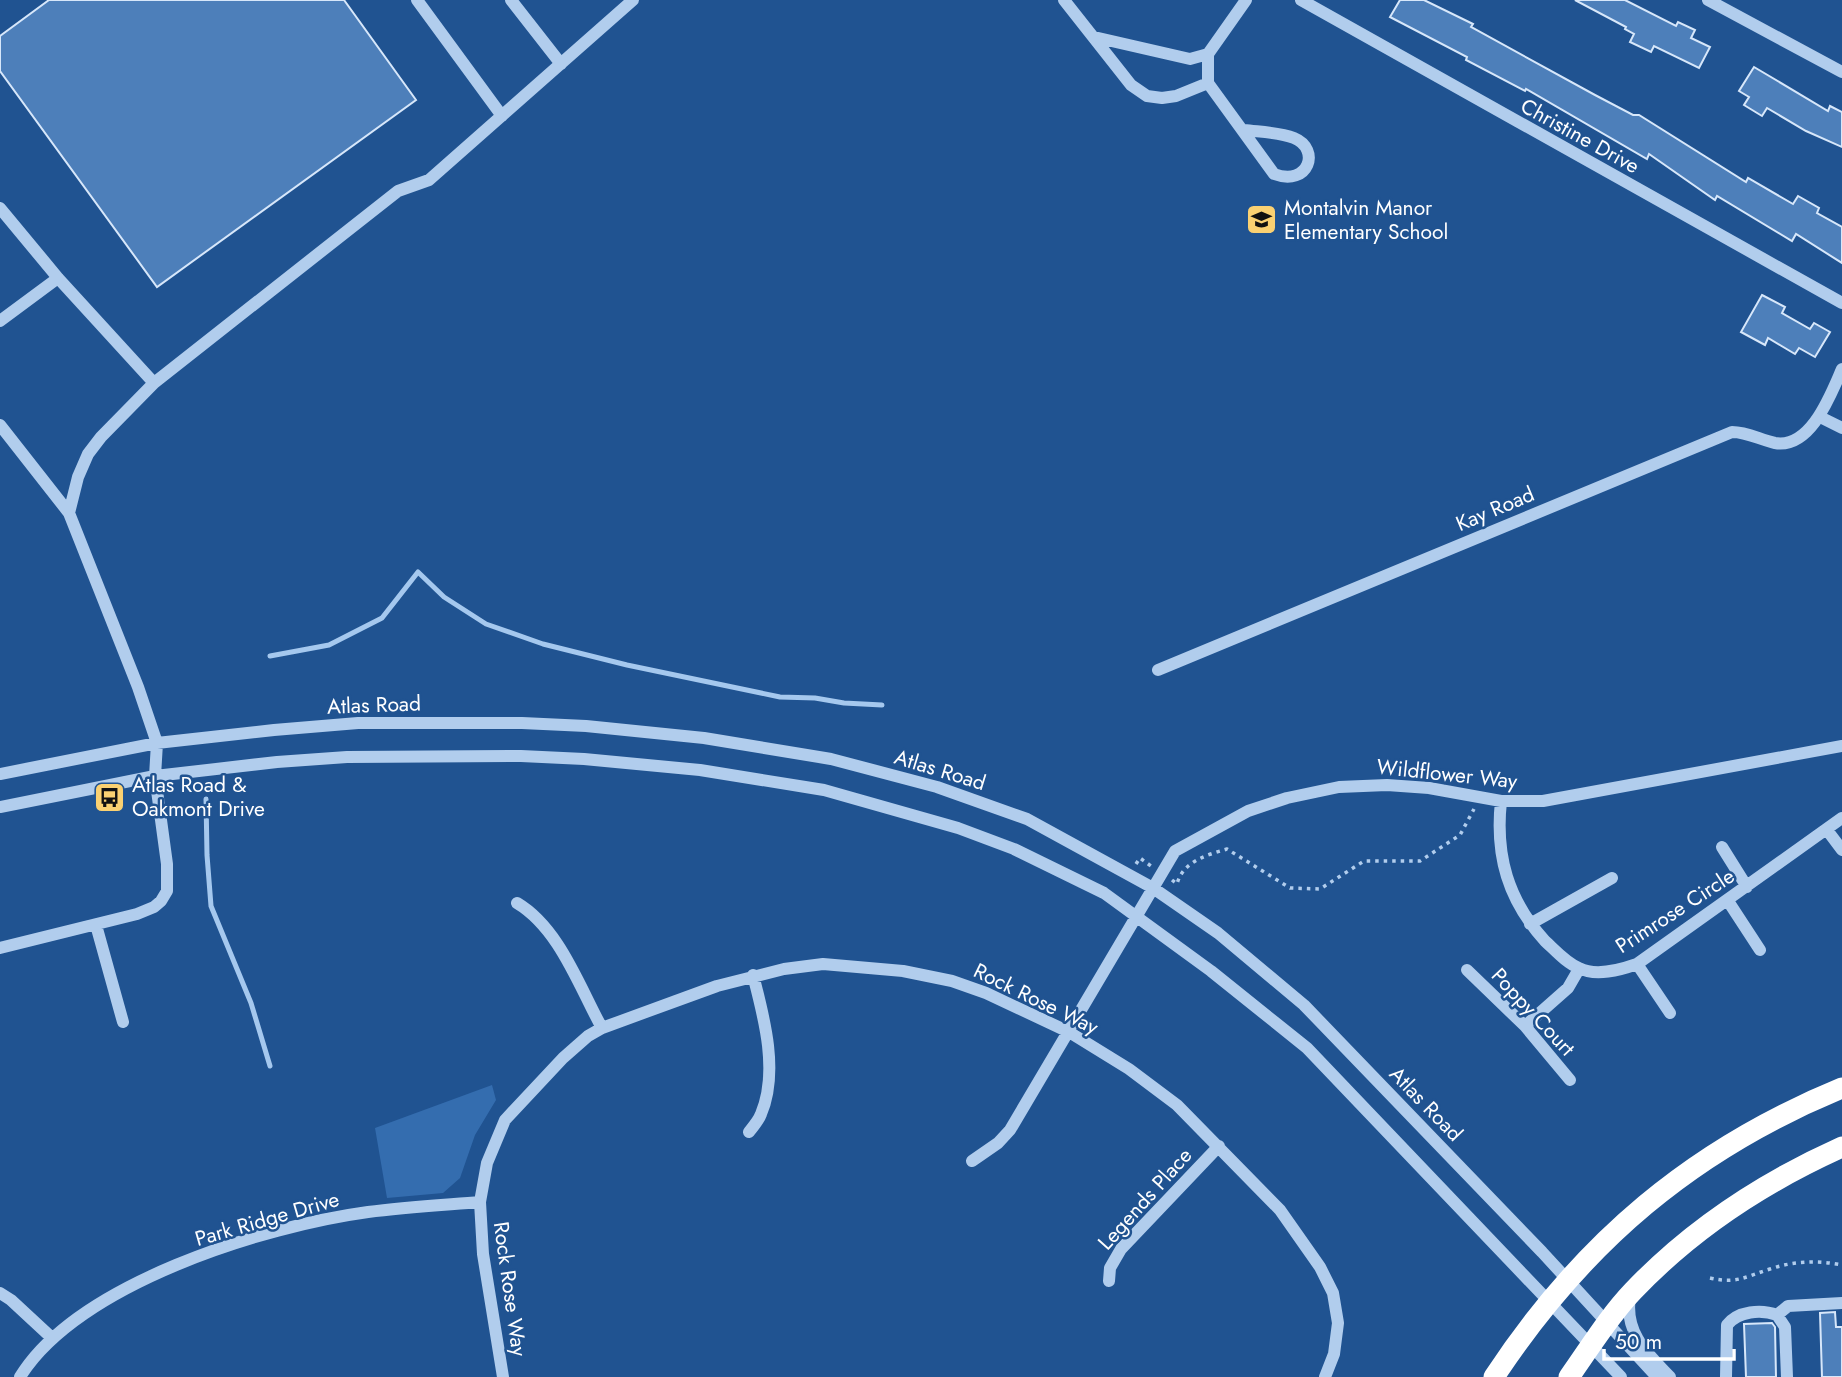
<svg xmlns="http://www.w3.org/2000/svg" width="1842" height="1377" font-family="Jost,sans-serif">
  <rect width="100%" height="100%" fill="#205391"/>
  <path fill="#346daf" d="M 492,1085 L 496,1100 L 475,1135 L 460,1178 L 443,1193 L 387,1198 L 375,1128 Z"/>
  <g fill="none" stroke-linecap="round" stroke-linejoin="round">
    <path stroke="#a5c8ee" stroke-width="5" d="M 270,656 L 329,645 L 382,618 L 418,572 L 444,597 L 486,624 L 543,644 L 627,665 L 780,697 L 815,698 L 844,703 L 882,705
      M 206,799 L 207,855 L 211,906 L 251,1003 L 270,1066"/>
  </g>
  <path fill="#4d7fba" stroke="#d7e7fa" stroke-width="2" d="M 49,0 L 344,0 L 416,100 L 157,287 L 0,71 L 0,36 Z
    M 1400,0 L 1424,0 L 1473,24 L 1471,27 L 1595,95 L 1633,115 L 1639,115 L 1746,182 L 1748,178 L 1793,204 L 1798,196 L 1819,208 L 1817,213 L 1842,227 L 1842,263 L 1796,234 L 1792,241 L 1717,196 L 1715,200 L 1649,154 L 1647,159 L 1526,89 L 1525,91 L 1466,60 L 1467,57 L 1390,17 Z
    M 1575,0 L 1625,0 L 1676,26 L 1678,22 L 1695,30 L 1691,38 L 1710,47 L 1699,68 L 1654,46 L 1651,52 L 1630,42 L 1634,34 L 1625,29 L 1626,27 Z
    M 1754,67 L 1828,111 L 1830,106 L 1842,112 L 1842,147 L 1806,131 L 1767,108 L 1762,116 L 1744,105 L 1749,97 L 1739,91 Z
    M 1762,295 L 1785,307 L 1782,313 L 1810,329 L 1814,323 L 1830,332 L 1815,357 L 1799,348 L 1795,354 L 1768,338 L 1765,345 L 1741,332 Z
    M 1835,1312 L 1836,1327 L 1842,1327 L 1842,1377 L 1822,1377 L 1820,1313 Z
    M 1772,1323 L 1775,1327 L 1776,1377 L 1746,1377 L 1744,1324 Z"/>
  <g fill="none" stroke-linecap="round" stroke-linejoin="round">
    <path stroke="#b1cded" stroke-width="3.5" stroke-dasharray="3.5 5" stroke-linecap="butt" d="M 1136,864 L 1140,858 L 1151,866
      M 1172,880 L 1177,884 C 1183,861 1207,855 1227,849 L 1290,888 L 1320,889 L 1364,861 L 1420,861 L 1460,835 L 1474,809
      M 1710,1278 C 1736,1284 1745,1277 1770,1269 C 1794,1261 1817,1260 1842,1265"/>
    <path stroke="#b1cded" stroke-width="12" d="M 417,0 L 502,116
      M 511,0 L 561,64
      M 1064,0 L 1131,85 L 1147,96 L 1162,98 L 1176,96 L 1208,83 L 1208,54 L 1246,0
      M 1301,0 L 1842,303
      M 1708,0 L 1842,72
      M 1094,37 L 1190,59 L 1208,54
      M 1208,83 L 1274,174 C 1309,187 1321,149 1294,138 C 1279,132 1260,132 1244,130
      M 0,208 L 58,278 L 154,383 L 101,437 L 88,454 L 78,477 L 69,513 L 138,687 L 157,743 L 155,776 L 167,864 L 167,891 L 161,901 L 154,907 L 137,914 L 0,948
      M 0,321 L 58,278
      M 154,383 L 398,191 L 429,180 L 633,0
      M 1820,417 L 1842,428
      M 0,425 L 69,513
      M 1158,670 L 1732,432 C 1748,432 1760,440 1775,443 C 1811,449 1831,394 1842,369
      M 0,774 L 157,743 L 274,730 L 358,723 L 522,723 L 586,726 L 704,738 L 831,759 L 937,787 L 1027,819 L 1153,888 L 1218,933 L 1304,1005 L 1542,1252 L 1657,1377
      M 1501,801 C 1495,856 1508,900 1545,941 C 1555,950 1566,963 1579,968 C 1596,977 1620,970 1637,964 L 1842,818
      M 0,807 L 155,776 L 277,762 L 347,757 L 521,756 L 584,759 L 700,770 L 824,790 L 958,828 L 1014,849 L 1104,893 L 1211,971 L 1307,1048 L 1621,1377
      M 1827,830 L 1842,850
      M 1722,847 L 1747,887
      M 1728,901 L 1760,950
      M 517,903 C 559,928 579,986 602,1028
      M 1530,924 L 1612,878
      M 96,925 L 123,1022
      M 1637,964 L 1670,1013
      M 1467,970 L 1525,1026 L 1570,1080
      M 1525,1026 L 1568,988 L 1579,969
      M 749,1132 C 753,1127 759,1120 761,1114 C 779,1072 764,1017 753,975
      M 972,1161 L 998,1143 L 1010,1130 L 1175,851 L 1248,811 L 1287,798 L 1339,787 L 1387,785 L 1429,788 L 1501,801 L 1543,801 L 1842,746
      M 1109,1281 L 1110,1268 L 1121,1249 L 1219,1146
      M 0,1293 L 11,1300 L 52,1338
      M 1630,1297 C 1624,1333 1648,1354 1670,1377
      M 1777,1315 L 1788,1306 L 1842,1303
      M 20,1377 C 77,1284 264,1226 368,1212 C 405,1207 443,1205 480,1202
      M 503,1377 L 483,1254 L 480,1202 L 487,1163 L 505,1120 L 563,1058 L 588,1036 L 602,1028 L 717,986 L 784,969 L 823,964 L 903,971 L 952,981 L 986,993 L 1069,1032 L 1129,1069 L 1177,1105 L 1280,1210 L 1320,1267 L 1333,1293 L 1338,1323 L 1334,1354 L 1325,1377
      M 1726,1377 L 1727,1325 C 1738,1311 1761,1309 1777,1315 L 1785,1327 L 1787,1377"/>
    <path stroke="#fff" stroke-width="21" d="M 1494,1377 C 1583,1242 1693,1149 1842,1088
      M 1569,1377 C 1589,1349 1609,1316 1633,1291 C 1692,1229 1764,1182 1842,1147"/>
  </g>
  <defs>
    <symbol id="school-square" viewBox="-11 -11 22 22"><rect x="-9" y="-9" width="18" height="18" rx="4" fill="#fad172" stroke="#205391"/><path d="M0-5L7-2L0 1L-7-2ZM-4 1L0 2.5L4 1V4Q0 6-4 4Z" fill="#111"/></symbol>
    <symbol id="bus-square" viewBox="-11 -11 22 22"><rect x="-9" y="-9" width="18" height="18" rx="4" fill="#fad172" stroke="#205391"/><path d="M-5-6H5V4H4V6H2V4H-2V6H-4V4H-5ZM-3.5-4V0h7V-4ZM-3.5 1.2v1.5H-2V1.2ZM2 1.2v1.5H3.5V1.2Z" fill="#111"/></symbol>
  </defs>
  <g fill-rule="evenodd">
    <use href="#school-square" x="1244" y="202" width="35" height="35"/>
    <use href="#bus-square" x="92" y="780" width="35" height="35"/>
  </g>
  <g text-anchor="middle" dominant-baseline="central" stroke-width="5" stroke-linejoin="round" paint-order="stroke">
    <g font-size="21" fill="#fff" stroke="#205391">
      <text transform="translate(1580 136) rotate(29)">Christine Drive</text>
      <text transform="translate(1495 509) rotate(-23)">Kay Road</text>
      <text transform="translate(374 705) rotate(-2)">Atlas Road</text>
      <text transform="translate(940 770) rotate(17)">Atlas Road</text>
      <text transform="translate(1447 774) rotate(6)">Wildflower Way</text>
      <text transform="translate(1675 911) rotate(-33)">Primrose Circle</text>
      <text transform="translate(1036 999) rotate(26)">Rock Rose Way</text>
      <text transform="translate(1533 1012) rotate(47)">Poppy Court</text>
      <text transform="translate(1426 1104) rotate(46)">Atlas Road</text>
      <text transform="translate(1145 1199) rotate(-48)">Legends Place</text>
      <text transform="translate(267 1219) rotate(-16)">Park Ridge Drive</text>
      <text transform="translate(510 1289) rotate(82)">Rock Rose Way</text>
    </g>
    <g font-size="21" fill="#fff" stroke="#205391" text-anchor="start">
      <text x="1284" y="208">Montalvin Manor<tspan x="1284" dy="24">Elementary School</tspan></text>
      <text x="132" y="785">Atlas Road &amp;<tspan x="132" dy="24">Oakmont Drive</tspan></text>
    </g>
  </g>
  <path d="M1604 1349v10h130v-10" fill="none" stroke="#ffffff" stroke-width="3.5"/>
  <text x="1615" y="1349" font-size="21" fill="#ffffff" stroke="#205391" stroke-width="5" paint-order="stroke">50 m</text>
</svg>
